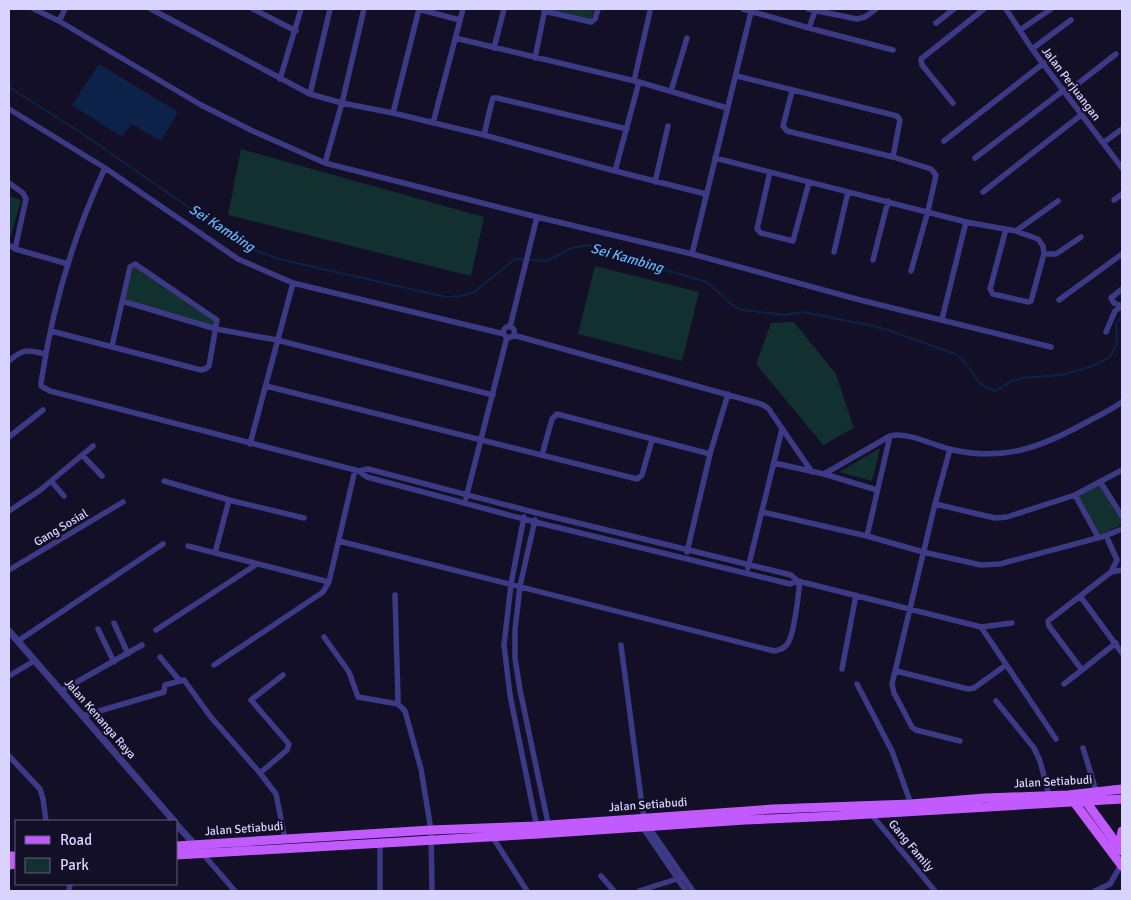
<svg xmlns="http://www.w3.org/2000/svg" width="1131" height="900" font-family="Signika,sans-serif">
  <rect width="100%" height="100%" fill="#130f26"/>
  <path fill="#12302f" d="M 546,9 L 594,9 L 591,21 Z
    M 241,149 L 484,217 L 471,276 L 228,215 Z
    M 9,196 L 21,200 L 10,239 L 9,238 Z
    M 134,265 L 217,322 L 216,328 L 124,300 Z
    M 595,266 L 699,292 L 682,361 L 578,334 Z
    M 794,322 L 836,374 L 854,428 L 823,445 L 756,364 L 771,323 Z
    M 880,448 L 872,481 L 839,472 Z
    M 1100,484 L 1122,520 L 1122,524 L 1100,536 L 1076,497 Z"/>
  <path fill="#0c2248" d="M 99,64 L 178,112 L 161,141 L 131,124 L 122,137 L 72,105 Z"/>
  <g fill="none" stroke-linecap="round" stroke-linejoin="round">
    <path stroke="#0c2248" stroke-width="2" d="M 9,85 L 12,89 L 80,132 L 227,234 L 251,249 L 279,259 L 446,297 L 461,296 L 474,292 L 515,259 L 547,261 L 572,248 L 588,245 L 607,253 L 707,282 L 731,304 L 742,310 L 785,315 L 803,312 L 869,325 L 888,330 L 955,354 C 974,366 973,386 996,391 L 1010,382 L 1022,378 L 1061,375 L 1093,366 L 1110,357 L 1117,344 L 1116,324 L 1122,316"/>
    <path stroke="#3d3a85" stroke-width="5.5" d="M 34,9 L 59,21 L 201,105 L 255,132 L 325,163 L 537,217 L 692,254 L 860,300 L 1051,347
      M 151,9 L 310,94 L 342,103 L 393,113 L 484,135 L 615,171 L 706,194
      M 253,9 L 296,31
      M 418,9 L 460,20
      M 743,9 L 809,28 L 893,50
      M 808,9 L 857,19 L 865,17 L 876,9
      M 1006,9 L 1032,49 L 1122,168
      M 544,11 L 591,22 L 595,19 L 598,9
      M 59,21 L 65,9
      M 936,23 L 954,9
      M 809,28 L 815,11
      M 1020,30 L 1051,9
      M 455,38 L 639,82 L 727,108
      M 494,48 L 504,9
      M 1032,49 L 1071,20
      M 535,58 L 545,9
      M 737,76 L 897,116 L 900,120 L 893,157
      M 280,79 L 301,9
      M 634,81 L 650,11
      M 671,91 L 687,38
      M 792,91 L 783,126 L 787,131 L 893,157 L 931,169 L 936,175 L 928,211 L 911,271
      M 1066,93 L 1116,54
      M 310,94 L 330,9
      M 953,103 L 922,65 L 921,59 L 984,9
      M 9,109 L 105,168 L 238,259 L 293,283 L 504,334
      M 393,113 L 419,9
      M 433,123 L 463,9
      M 484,135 L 492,101 L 493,98 L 497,98 L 627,129
      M 944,141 L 1044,63
      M 1103,143 L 1122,129
      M 715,158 L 966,222 L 1016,231 L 1038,239 L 1043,246 L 1044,254 L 1056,254 L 1081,237
      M 975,158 L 1064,90
      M 325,163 L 342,103 L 364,9
      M 105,168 C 73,236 52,309 41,383 L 41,386 L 50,391 L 359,471 L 367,477 L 535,522 L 790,584 L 798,581
      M 615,171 L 639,82
      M 770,172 L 757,229 L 761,233 L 793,241 L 809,182
      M 655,182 L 668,126
      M 9,183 L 23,193 L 26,199 L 15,249
      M 983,192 L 1081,115
      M 1114,200 L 1122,194
      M 1006,229 L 990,289 L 993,294 L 1028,302 L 1031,301 L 1044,254
      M 1016,231 L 1058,201
      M 9,245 L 15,249 L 68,264
      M 834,252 L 848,192
      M 692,254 L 751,12
      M 873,260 L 888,201
      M 1059,300 L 1122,254
      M 122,301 L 216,329 L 277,340 L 493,395
      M 1122,306 L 1114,303 L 1111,298 L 1122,289
      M 942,319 L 966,222
      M503.5 332a5.5 5.5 0 1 1 11 0a5.5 5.5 0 1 1-11 0Z
      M 510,327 L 537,217
      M 51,331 L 201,370 L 205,369 L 209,366 L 217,320 L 135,264 L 130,267 L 112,346
      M 1106,332 L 1115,311 L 1122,306
      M 513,335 L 761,404 L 768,408 L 812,472
      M 9,361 C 24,348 26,350 45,354
      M 266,386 L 637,479 L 642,475 L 652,440
      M 9,437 L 43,410
      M 250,444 L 293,283
      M 950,449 L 935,504 L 892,684 L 894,693 L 912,727 L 916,730 L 960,741
      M 82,455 L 102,476
      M 542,455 L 552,419 L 557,414 L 710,454
      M 774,463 L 824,474 L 877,490
      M 359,471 L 368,469 L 537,513 L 791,575 L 798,581 L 981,627 L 1056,739
      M 824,474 L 890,436 C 906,431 933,445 949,449 C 1002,462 1040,448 1085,423 C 1098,416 1111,410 1122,402
      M 51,481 L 64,496
      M 164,481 L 229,500
      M 1101,483 L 1122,516
      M 1075,495 L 1098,537
      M 466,498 L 507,337
      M 935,504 L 995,518 L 1007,517 L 1075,495 L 1122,470
      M 9,511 L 39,491 L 93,446
      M 762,512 L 867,536 L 923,552 L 981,565 L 1000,564 L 1105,536 L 1122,529
      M 524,517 L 511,584 L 504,645 L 510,695 L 537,828
      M 535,520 L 520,586 L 515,630 L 515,658 L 520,690 L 549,828
      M 867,536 L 890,436
      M 1108,540 L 1117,560 L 1111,572
      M 339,541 L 774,651 C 780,650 785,648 788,643 C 795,632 798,596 800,581
      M 188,546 L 329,582
      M 687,552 L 710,454 L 728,394
      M 215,553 L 229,500 L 304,518
      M 748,568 L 782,429
      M 9,570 L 123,502
      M 395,595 L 398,700 L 398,704 L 405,711 L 421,769 L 431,830 L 432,891
      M 1080,596 L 1122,653
      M 114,623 L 128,654
      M 981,627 L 1012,623
      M 98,629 L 114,662
      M 156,630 L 257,564
      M 324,637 L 349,672 L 358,697 L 398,704
      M 18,641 L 163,544
      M 621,645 L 643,813 L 648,826 L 693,891
      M 160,657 L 180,681
      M 214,665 L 323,592 L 329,582 L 355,470
      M 842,669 L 856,595
      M 1082,670 L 1116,643
      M 896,671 L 968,689 L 974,688 L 1006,665
      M 9,676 L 34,661
      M 857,684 L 892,751 L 911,804
      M 1064,684 L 1082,670 L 1049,626 L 1048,621 L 1111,572 L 1122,570
      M 61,691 L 142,645
      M 996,701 L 1034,748 L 1040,761 L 1049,795
      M 82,716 L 164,692 L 165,685 L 184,680 L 210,716 L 260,773 L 276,794 L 285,839
      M 1083,748 L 1097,794
      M 9,756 L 40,789 L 43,799 L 46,821
      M 260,773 L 287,750 L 289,744 L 251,700 L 283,675
      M 871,814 L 935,891
      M 641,825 L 686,891
      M 492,836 L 527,891
      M 202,853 L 235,891
      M 601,876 L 614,891
      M 69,891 L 70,884
      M 380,891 L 380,843
      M 639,891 L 680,878
      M 1095,891 L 1110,884 L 1121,865"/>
    <path stroke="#3d3a85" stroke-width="7" d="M 9,631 L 174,821
      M 176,824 L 196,846"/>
    <path stroke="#c25bff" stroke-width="9" d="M 1071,798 L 1122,866
      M 1084,799 L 1122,851
      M 176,846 L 431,830 L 536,826 L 773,809 L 911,804 L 985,798 L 1068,795 L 1122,789
      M 1119,847 L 1122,831
      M 176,855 L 538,834 L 745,820 L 836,816 L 1122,799
      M 9,856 L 16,856
      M 9,865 L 16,864"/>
  </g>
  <g text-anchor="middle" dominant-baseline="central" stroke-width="4.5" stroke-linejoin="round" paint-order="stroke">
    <g font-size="12" fill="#d9d4ff" stroke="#130f26">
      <text transform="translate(1071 84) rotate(53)">Jalan Perjuangan</text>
      <text transform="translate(61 528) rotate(-31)">Gang Sosial</text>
      <text transform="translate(100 719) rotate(49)">Jalan Kenanga Raya</text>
      <text transform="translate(1053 782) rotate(-3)">Jalan Setiabudi</text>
      <text transform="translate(648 805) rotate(-4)">Jalan Setiabudi</text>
      <text transform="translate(244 829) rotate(-4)">Jalan Setiabudi</text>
      <text transform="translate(911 846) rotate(50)">Gang Family</text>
    </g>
    <g font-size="14" font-style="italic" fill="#62b6ff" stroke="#130f26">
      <text transform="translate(222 228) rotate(33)">Sei Kambing</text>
      <text transform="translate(627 258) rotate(16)">Sei Kambing</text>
    </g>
  </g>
  <rect width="1131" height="900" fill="none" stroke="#d9d4ff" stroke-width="20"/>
  <rect x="15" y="820" width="162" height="65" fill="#130f26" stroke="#625e7d"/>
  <rect x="25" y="836" width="25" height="8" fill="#c25bff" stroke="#625e7d"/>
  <text x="60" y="845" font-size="15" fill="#d9d4ff">Road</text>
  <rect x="25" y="858" width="25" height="15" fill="#12302f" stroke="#625e7d"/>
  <text x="60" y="870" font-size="15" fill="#d9d4ff">Park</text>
</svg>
